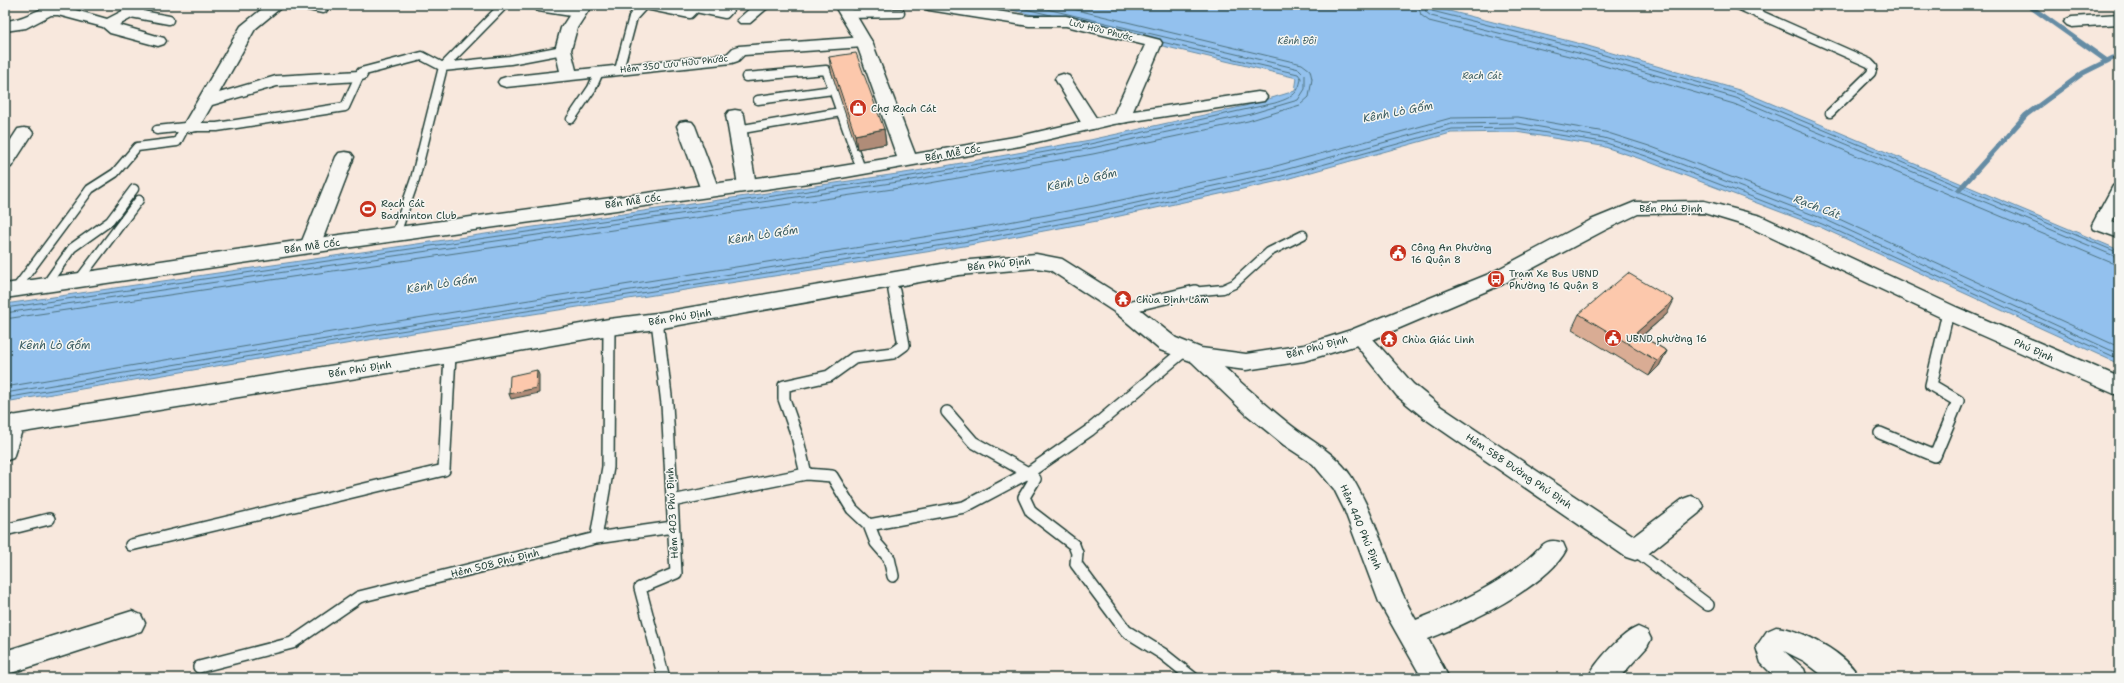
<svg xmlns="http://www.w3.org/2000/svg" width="2124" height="683" font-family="'Shantell Sans',sans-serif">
  <rect width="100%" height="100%" fill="#f8e8dd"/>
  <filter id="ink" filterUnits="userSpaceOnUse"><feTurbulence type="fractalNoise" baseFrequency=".025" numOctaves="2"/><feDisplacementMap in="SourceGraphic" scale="8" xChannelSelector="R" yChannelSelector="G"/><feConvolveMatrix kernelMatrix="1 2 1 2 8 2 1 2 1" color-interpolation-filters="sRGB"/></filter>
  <g filter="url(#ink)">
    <path fill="#93c1ee" stroke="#658ca4" d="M 991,5 L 1425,5 L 1581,44 L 1739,90 L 2119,250 L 2119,364 L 1820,227 L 1644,160 L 1602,146 L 1516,132 L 1451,133 L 1279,181 L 1097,221 L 964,246 L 375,339 L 5,402 L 5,304 L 911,172 L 1090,140 L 1245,106 L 1295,91 L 1297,78 Z"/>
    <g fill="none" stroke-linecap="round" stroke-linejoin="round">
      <path stroke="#4d727e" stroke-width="1" d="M 1008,5 L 1051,15
        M 1418,5 L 1421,15 L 1429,21 L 1577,58 L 1734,104 L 2112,263 L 2119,264
        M 1424,5 L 1426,12 L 1431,16 L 1578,53 L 1736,98 L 2119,258
        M 1429,5 L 1432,11 L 1580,48 L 1738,94 L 2119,253
        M 5,308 L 911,176 L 1090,144 L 1275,103 C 1290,98 1299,95 1301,78 L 1298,74 L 1162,42
        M 5,313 L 912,180 L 1092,148 L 1247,115 L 1298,100 L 1305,89 L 1305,75 L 1299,69 L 1030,5
        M 5,319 L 913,186 L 1093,154 L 1248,121 L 1300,105 L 1309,97 L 1312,79 L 1310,70 L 1302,64 L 1056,5
        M 5,387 L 373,325 L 961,231 L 1094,206 L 1276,166 L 1451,118 L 1518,117 L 1605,132 L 1649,146 L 1826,213 L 2119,347
        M 5,393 L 374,331 L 962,237 L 1095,212 L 1277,172 L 1451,124 L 1517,123 L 1604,138 L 1647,151 L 1824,219 L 2119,354
        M 5,398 L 375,335 L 963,242 L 1096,217 L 1278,177 L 1452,129 L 1516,128 L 1603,142 L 1646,156 L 1822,224 L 2119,359"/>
      <path stroke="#658ca4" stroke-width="5" d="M 2028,5 L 2107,61
        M 1959,190 L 2026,115 L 2083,73 L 2113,58 L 2119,57"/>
      <defs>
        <path id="service-far1" d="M 304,5 L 323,9
          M 541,5 L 539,7 L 578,13
          M 646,5 L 690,14 L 696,8 L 725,14 L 733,5
          M 1738,5 L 1869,63 L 1873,67 L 1871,73 L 1830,113
          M 131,13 L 169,20
          M 847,14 L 900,13
          M 619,70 L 633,17 L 644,5
          M 746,77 L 826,70 L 861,169
          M 758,100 L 833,90
          M 571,119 L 592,88 L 599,72
          M 157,130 L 185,127 L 217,127 L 345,107 L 361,72 L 422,56 L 443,67 L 510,60 L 563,50
          M 737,130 L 841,112
          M 396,234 L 415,179 L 443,67 L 501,8
          M 892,280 L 894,292
          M 78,281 L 139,200
          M 45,286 L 72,248 L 110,221 L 134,189
          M 15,290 L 90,189 L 115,173 L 137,147 L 177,142 L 185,127
          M 1191,292 L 1223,289 L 1234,284 L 1269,252 L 1303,235"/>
        <path id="service" d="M 1124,308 L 1195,291
          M 657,321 L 667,404 L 676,573 L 640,588 L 664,678
          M 947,412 L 973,442 L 1028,473 L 1035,479 L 1024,497 L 1031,512 L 1074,545 L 1077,553 L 1076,564 L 1126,631 L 1163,654 L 1193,678
          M 1880,433 L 1935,456 L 1958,401 L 1931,385 L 1948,312
          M 806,474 L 797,436 L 784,399 L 784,386 L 829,376 L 854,358 L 893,353 L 904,345 L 894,291
          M 672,501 L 806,474 L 832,476 L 852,509 L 869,525 L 964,507 L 1028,473 L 1090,430 L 1185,350
          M 869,525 L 876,543 L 889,558 L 893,576
          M 5,530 L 49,519
          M 596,538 L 673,527
          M 131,545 L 444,470 L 450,355
          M 1635,550 L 1708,605
          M 199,667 L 292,643 L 359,597 L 596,538 L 608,467 L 609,327"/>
        <path id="minor" d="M 58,5 L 107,19 L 134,5 L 153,5 L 150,8 L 119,25 L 164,38 L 166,41 L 164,44 L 158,46 L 110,33 L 103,27 L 58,15 L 51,15 L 26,28 L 5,31 L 5,21 C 25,20 38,7 58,5 Z
          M 267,5 L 284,5 L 255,29 L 219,93 L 276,76 L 359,71 L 365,73 L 367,76 L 365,79 L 359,81 L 277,86 L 212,105 L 197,131 L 191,132 L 185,131 L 182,127 L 241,26 Z
          M 576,5 L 592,5 L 577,28 L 571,50 L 576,70 L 727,54 L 733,48 L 739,46 L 864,37 L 870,39 L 872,42 L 870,45 L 864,47 L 744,55 L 738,61 L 732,63 L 506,87 L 500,85 L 498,82 L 500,79 L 506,77 L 560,71 L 555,50 L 561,28 Z
          M 754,5 L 771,5 L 750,23 L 740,23 L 737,20 Z
          M 921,5 L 957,5 L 1029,16 L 1066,16 L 1160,40 L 1162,43 L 1130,118 L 1127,122 L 1121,123 L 1115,122 L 1112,118 L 1145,45 L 1066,26 L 1029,26 L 929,10 L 924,8 Z
          M 2119,14 L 2119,24 L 2072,27 L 2067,25 L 2064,22 L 2067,19 L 2072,17 Z
          M 1063,74 L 1069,76 L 1071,79 L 1100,124 L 1097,128 L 1091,129 L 1085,128 L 1082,124 L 1055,79 L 1057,76 Z
          M 735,110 L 741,111 L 744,115 L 756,185 L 753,189 L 747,191 L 741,189 L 738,185 L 726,115 L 729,111 Z
          M 686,121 L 692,122 L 695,126 L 719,190 L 716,194 L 710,196 L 704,194 L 701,190 L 677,126 L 680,122 Z
          M 24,128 L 30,129 L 33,133 L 11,167 L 5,168 L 5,149 L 18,129 Z
          M 345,152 L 351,153 L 354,157 L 320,246 L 317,251 L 310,252 L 303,251 L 300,246 L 336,157 L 339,153 Z
          M 2119,184 L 2119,208 L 2112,222 L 2119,225 L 2119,238 L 2094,229 L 2092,225 L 2113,186 Z
          M 1359,329 L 1366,331 L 1413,384 L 1440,406 L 1634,536 L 1683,499 L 1691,496 L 1699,499 L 1703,506 L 1699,513 L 1644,557 L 1635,560 L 1626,557 L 1424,418 L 1397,396 L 1349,336 L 1352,331 Z
          M 1199,348 L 1207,351 C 1233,376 1260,400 1288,423 C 1310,441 1335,452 1351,476 C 1379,521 1389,574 1416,620 C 1459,603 1500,584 1534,553 C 1544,543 1548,538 1563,543 L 1566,550 C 1548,586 1465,625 1428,639 L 1449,678 L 1422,678 L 1379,602 L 1344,509 L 1334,489 L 1313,464 L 1284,445 L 1246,414 L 1191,361 L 1188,356 L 1191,351 Z
          M 13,415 L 21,418 L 24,424 L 13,458 L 5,461 L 5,418 Z
          M 132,611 L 141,615 L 145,623 L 141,631 L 5,675 L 5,651 Z
          M 1638,627 L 1647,631 L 1651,639 L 1647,647 L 1619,678 L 1588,678 C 1595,662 1622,633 1638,627 Z
          M 1776,627 C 1802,629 1849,655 1859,678 L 1826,678 L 1804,661 L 1784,651 L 1804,669 L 1807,678 L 1776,678 L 1761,663 L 1756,647 L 1767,631 Z"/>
        <path id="tertiary" d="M 834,5 L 850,5 L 872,42 L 915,154 L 1020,136 L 1114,114 L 1258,92 L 1264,93 L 1267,97 L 1264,101 L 1258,102 L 1114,124 L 1020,146 L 830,180 L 310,253 L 5,298 L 5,284 L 310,239 L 830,168 L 897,157 L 856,42 Z
          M 1704,201 L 1761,216 L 1956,307 L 2119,377 L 2119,396 L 1940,317 L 1747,226 L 1704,213 L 1638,214 L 1605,230 L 1503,284 L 1367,342 L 1304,361 L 1246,370 L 1199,364 L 1160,350 L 1116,313 L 1050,270 L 1036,268 L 959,275 L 657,329 L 609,335 L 450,363 L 5,435 L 5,417 L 450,347 L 609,319 L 657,313 L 959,261 L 1036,254 L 1062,259 L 1132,303 L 1176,338 L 1201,348 L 1246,354 L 1304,345 L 1351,330 L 1489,274 L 1591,220 L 1635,202 Z"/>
      </defs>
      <use href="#service-far1" stroke="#1f3d34" stroke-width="11"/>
      <use href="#service" stroke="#1f3d34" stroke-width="14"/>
      <use href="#minor" stroke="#1f3d34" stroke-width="3"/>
      <use href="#tertiary" stroke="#1f3d34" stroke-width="3"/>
      <use href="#service-far1" stroke="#f6f6f2" stroke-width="8"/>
      <use href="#service" stroke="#f6f6f2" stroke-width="11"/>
      <use href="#minor" fill="#f6f6f2" fill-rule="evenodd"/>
      <use href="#tertiary" fill="#f6f6f2" fill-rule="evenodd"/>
    </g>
    <path fill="#d9ac94" stroke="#1f3d34" d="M 829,57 L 884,129 L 886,144 L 857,149 L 831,71 Z
      M 1579,314 L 1667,314 L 1642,336 L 1667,351 L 1659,366 L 1649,376 L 1572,329 Z"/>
    <path fill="#b08c78" stroke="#1f3d34" d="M 884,129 L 886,144 L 857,149 L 855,135 Z
      M 1674,300 L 1667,314 L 1631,345 L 1636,333 Z
      M 1667,351 L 1659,366 L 1649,376 L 1657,361 Z
      M 537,370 L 539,375 L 539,393 L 511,399 L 509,394 Z"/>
    <path fill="#fcc8ac" stroke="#1f3d34" d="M 856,53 L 884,129 L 855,135 L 829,57 Z
      M 1628,273 L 1674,300 L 1636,333 L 1667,351 L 1657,361 L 1579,314 Z
      M 537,370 L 536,388 L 509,394 L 510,376 Z"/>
  </g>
  <defs>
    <symbol id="shop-disc" viewBox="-11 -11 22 22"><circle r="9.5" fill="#c8321e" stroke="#f6f6f2"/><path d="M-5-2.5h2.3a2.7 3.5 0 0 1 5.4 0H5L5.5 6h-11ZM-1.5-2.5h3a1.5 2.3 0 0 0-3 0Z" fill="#fff"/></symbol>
    <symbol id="stadium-disc" viewBox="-11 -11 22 22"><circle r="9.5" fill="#c8321e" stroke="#f6f6f2"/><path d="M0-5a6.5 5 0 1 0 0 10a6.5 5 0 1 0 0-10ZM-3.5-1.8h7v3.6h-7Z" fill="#fff"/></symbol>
    <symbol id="civic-disc" viewBox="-11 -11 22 22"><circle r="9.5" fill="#c8321e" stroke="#f6f6f2"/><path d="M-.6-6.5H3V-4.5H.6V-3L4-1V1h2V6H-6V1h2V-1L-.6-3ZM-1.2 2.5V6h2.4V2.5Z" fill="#fff"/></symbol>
    <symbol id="bus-disc" viewBox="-11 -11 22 22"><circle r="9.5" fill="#c8321e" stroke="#f6f6f2"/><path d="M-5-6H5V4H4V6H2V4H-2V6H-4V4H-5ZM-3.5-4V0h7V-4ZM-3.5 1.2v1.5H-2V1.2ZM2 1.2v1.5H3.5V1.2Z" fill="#fff"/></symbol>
    <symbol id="temple-disc" viewBox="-11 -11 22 22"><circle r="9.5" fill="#c8321e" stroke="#f6f6f2"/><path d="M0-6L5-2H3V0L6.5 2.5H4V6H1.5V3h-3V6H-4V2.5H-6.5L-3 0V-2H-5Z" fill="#fff"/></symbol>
  </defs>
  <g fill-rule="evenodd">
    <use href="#shop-disc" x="848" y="98" width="20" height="20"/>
    <use href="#stadium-disc" x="358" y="199" width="20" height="20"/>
    <use href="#civic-disc" x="1388" y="243" width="20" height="20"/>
    <use href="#bus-disc" x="1486" y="269" width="20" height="20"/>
    <use href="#temple-disc" x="1113" y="289" width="20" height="20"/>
    <use href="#civic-disc" x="1603" y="328" width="20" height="20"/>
    <use href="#temple-disc" x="1379" y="329" width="20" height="20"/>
  </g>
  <g text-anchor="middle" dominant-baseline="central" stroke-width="3" stroke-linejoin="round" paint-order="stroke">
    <g font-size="9" fill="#1f3d34" stroke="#f6f6f2">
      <text transform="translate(1101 30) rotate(14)">Lưu Hữu Phước</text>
      <text transform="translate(674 64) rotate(-6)">Hẻm 350 Lưu Hữu Phước</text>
    </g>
    <g font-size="9" font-style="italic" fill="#3c5e62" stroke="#f6f6f2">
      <text x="1297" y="41">Kênh Đôi</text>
      <text x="1482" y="76">Rạch Cát</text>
    </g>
    <g font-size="10" fill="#1f3d34" stroke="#f6f6f2" text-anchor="start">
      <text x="871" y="108">Chợ Rạch Cát</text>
      <text x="381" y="203">Rạch Cát<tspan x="381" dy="12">Badminton Club</tspan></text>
      <text x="1411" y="247">Công An Phường<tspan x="1411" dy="12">16 Quận 8</tspan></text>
      <text x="1509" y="273">Trạm Xe Bus UBND<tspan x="1509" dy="12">Phường 16 Quận 8</tspan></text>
      <text x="1136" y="299">Chùa Định Lâm</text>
      <text x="1626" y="338">UBND phường 16</text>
      <text x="1402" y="339">Chùa Giác Linh</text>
    </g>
    <g font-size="10" fill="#1f3d34" stroke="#f6f6f2">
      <text transform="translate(953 153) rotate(-10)">Bến Mễ Cốc</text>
      <text transform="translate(633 201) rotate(-8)">Bến Mễ Cốc</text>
      <text x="1671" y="208">Bến Phú Định</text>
      <text transform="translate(312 246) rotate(-8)">Bến Mễ Cốc</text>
      <text transform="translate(999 264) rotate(-6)">Bến Phú Định</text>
      <text transform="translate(680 317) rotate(-9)">Bến Phú Định</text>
      <text transform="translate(1317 347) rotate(-15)">Bến Phú Định</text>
      <text transform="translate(2034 350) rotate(24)">Phú Định</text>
      <text transform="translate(360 369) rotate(-9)">Bến Phú Định</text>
      <text transform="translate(1519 471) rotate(34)">Hẻm 588 Đường Phú Định</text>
      <text transform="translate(672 513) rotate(-93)">Hẻm 403 Phú Định</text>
      <text transform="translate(1361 527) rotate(67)">Hẻm 440 Phú Định</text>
      <text transform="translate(495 563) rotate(-14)">Hẻm 508 Phú Định</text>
    </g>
    <g font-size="11" font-style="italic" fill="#3c5e62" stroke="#f6f6f2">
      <text transform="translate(1398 112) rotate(-11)">Kênh Lò Gốm</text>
      <text transform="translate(1082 180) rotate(-12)">Kênh Lò Gốm</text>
      <text transform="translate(1817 207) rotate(21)">Rạch Cát</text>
      <text transform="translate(763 235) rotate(-9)">Kênh Lò Gốm</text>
      <text transform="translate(442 284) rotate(-9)">Kênh Lò Gốm</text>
      <text x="55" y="345">Kênh Lò Gốm</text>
    </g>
  </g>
  <rect width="2124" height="683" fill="none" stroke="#f6f6f2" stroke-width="20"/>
  <rect x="10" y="10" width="2104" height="663" fill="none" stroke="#1f3d34" stroke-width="1.5" filter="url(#ink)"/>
</svg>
